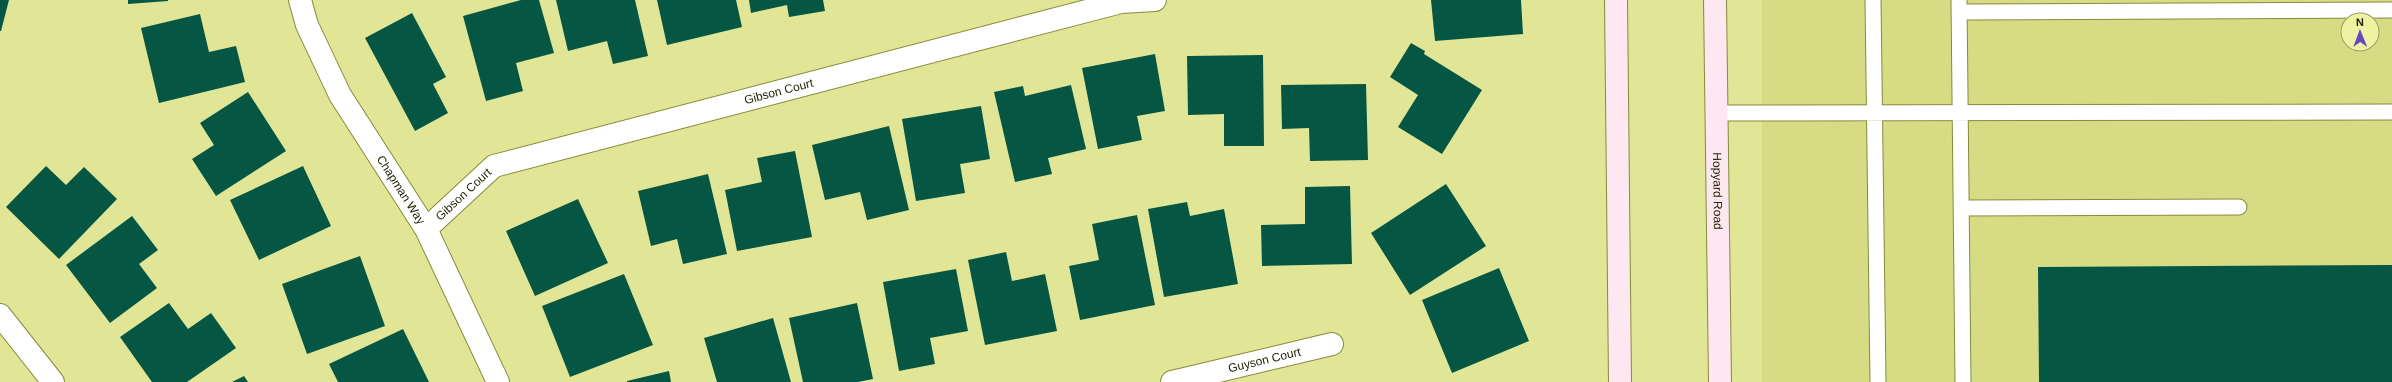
<svg xmlns="http://www.w3.org/2000/svg" width="2392" height="382" font-family="Arial,sans-serif">
  <rect width="100%" height="100%" fill="#e1e696"/>
  <path fill="#d7dc84" fill-rule="evenodd" d="M 1762,0 L 2392,0 L 2392,382 L 1762,382 ZM 2348,20 L 2372,20 L 2372,44 L 2348,44 Z"/>
  <path fill="#065644" d="M 0,0 L 9,0 L 1,31 L 0,31 Z
    M 128,0 L 168,0 L 168,1 L 128,4 Z
    M 521,0 L 539,0 L 554,53 L 516,63 L 523,91 L 486,101 L 463,16 Z
    M 556,0 L 635,0 L 648,56 L 613,64 L 607,41 L 568,51 Z
    M 657,0 L 736,0 L 742,27 L 667,45 Z
    M 749,0 L 823,0 L 825,11 L 789,17 L 787,5 L 751,13 Z
    M 1431,0 L 1521,0 L 1523,34 L 1435,41 Z
    M 412,13 L 446,77 L 433,84 L 448,113 L 415,131 L 365,38 Z
    M 200,14 L 209,52 L 236,46 L 245,82 L 159,103 L 141,28 Z
    M 1411,43 L 1425,51 L 1424,54 L 1482,90 L 1442,154 L 1398,127 L 1418,95 L 1390,77 Z
    M 1155,54 L 1165,111 L 1137,116 L 1142,140 L 1098,149 L 1082,68 Z
    M 1263,55 L 1264,146 L 1224,146 L 1224,114 L 1188,115 L 1187,56 Z
    M 1366,84 L 1368,160 L 1310,161 L 1309,128 L 1282,129 L 1281,85 Z
    M 1071,85 L 1086,149 L 1048,158 L 1052,174 L 1015,182 L 994,92 L 1023,86 L 1025,96 Z
    M 248,92 L 286,151 L 216,196 L 192,159 L 214,145 L 200,123 Z
    M 981,106 L 990,159 L 960,164 L 965,193 L 916,201 L 902,119 Z
    M 889,126 L 909,210 L 867,220 L 860,192 L 825,200 L 812,145 Z
    M 795,151 L 812,237 L 737,251 L 725,190 L 762,182 L 757,158 Z
    M 46,166 L 66,185 L 84,167 L 117,199 L 59,259 L 6,207 Z
    M 303,166 L 331,226 L 259,260 L 230,200 Z
    M 708,174 L 727,254 L 683,264 L 677,239 L 651,246 L 638,191 Z
    M 1446,184 L 1486,246 L 1410,295 L 1371,233 Z
    M 1350,186 L 1352,264 L 1262,266 L 1261,225 L 1305,224 L 1305,187 Z
    M 578,199 L 608,263 L 535,296 L 506,231 Z
    M 1187,202 L 1190,216 L 1224,209 L 1238,284 L 1164,297 L 1148,209 Z
    M 1137,215 L 1155,305 L 1080,320 L 1069,266 L 1099,260 L 1092,224 Z
    M 132,216 L 158,250 L 139,264 L 157,288 L 110,323 L 66,265 Z
    M 1006,252 L 1012,281 L 1045,274 L 1057,331 L 985,345 L 968,260 Z
    M 360,256 L 385,326 L 307,354 L 282,284 Z
    M 2392,265 L 2392,382 L 2039,382 L 2038,267 Z
    M 1499,268 L 1529,341 L 1452,373 L 1422,300 Z
    M 956,269 L 968,331 L 930,338 L 935,364 L 899,371 L 883,282 Z
    M 624,274 L 653,345 L 570,377 L 542,306 Z
    M 169,303 L 188,329 L 211,313 L 236,348 L 187,382 L 152,382 L 120,337 Z
    M 857,303 L 873,379 L 858,382 L 803,382 L 789,318 Z
    M 773,318 L 791,382 L 717,382 L 704,338 Z
    M 403,329 L 429,382 L 338,382 L 329,364 Z
    M 669,371 L 671,382 L 627,382 L 627,381 Z
    M 244,376 L 248,382 L 232,382 Z"/>
  <g fill="none" stroke-linecap="round" stroke-linejoin="round">
    <defs>
      <path id="service" d="M 1873,0 L 1878,382
        M 1959,0 L 1963,382
        M 1959,12 L 2392,10
        M 1717,113 L 2392,112
        M 1962,208 L 2239,207"/>
      <g id="minor">
        <path id="s1" d="M 300,0 L 307,25 L 340,95 L 426,229 L 498,382"/>
        <path id="s2" d="M 426,229 L 494,166 L 1121,2 L 1155,0"/>
        <path d="M 0,315 L 53,382"/>
        <path id="s3" d="M 1172,382 L 1332,344"/>
      </g>
      <g id="secondary">
        <path d="M 1616,0 L 1620,382"/>
        <path id="s4" d="M 1715,0 L 1720,382"/>
      </g>
    </defs>
    <use href="#service" stroke="#868a3c" stroke-width="17"/>
    <use href="#minor" stroke="#868a3c" stroke-width="24"/>
    <use href="#secondary" stroke="#868a3c" stroke-width="24"/>
    <use href="#service" stroke="#fff" stroke-width="15"/>
    <use href="#minor" stroke="#fff" stroke-width="22"/>
    <use href="#secondary" stroke="#fde7f1" stroke-width="22"/>
  </g>
  <g text-anchor="middle" dominant-baseline="central" stroke-width="4" stroke-linejoin="round" paint-order="stroke">
    <g font-size="12" fill="#1f2000" stroke="#eef3a3">
      <text stroke="none"><textPath href="#s2" startOffset="387">Gibson Court</textPath></text>
      <text stroke="none"><textPath href="#s1" startOffset="216">Chapman Way</textPath></text>
      <text stroke="none"><textPath href="#s4" startOffset="191">Hopyard Road</textPath></text>
      <text stroke="none"><textPath href="#s2" startOffset="51">Gibson Court</textPath></text>
      <text stroke="none"><textPath href="#s3" startOffset="95">Guyson Court</textPath></text>
    </g>
  </g>
  <g transform="translate(2360 32) rotate(359)"><circle r="19" fill="#eef3a3" stroke="#9b9f62"/>
  <path d="M0-3L7 15L0 10L-7 15Z" fill="#6947bf"/>
  <text y="-6" font-size="11" font-weight="bold" text-anchor="middle" fill="#1f2000">N</text>
  </g>
</svg>
